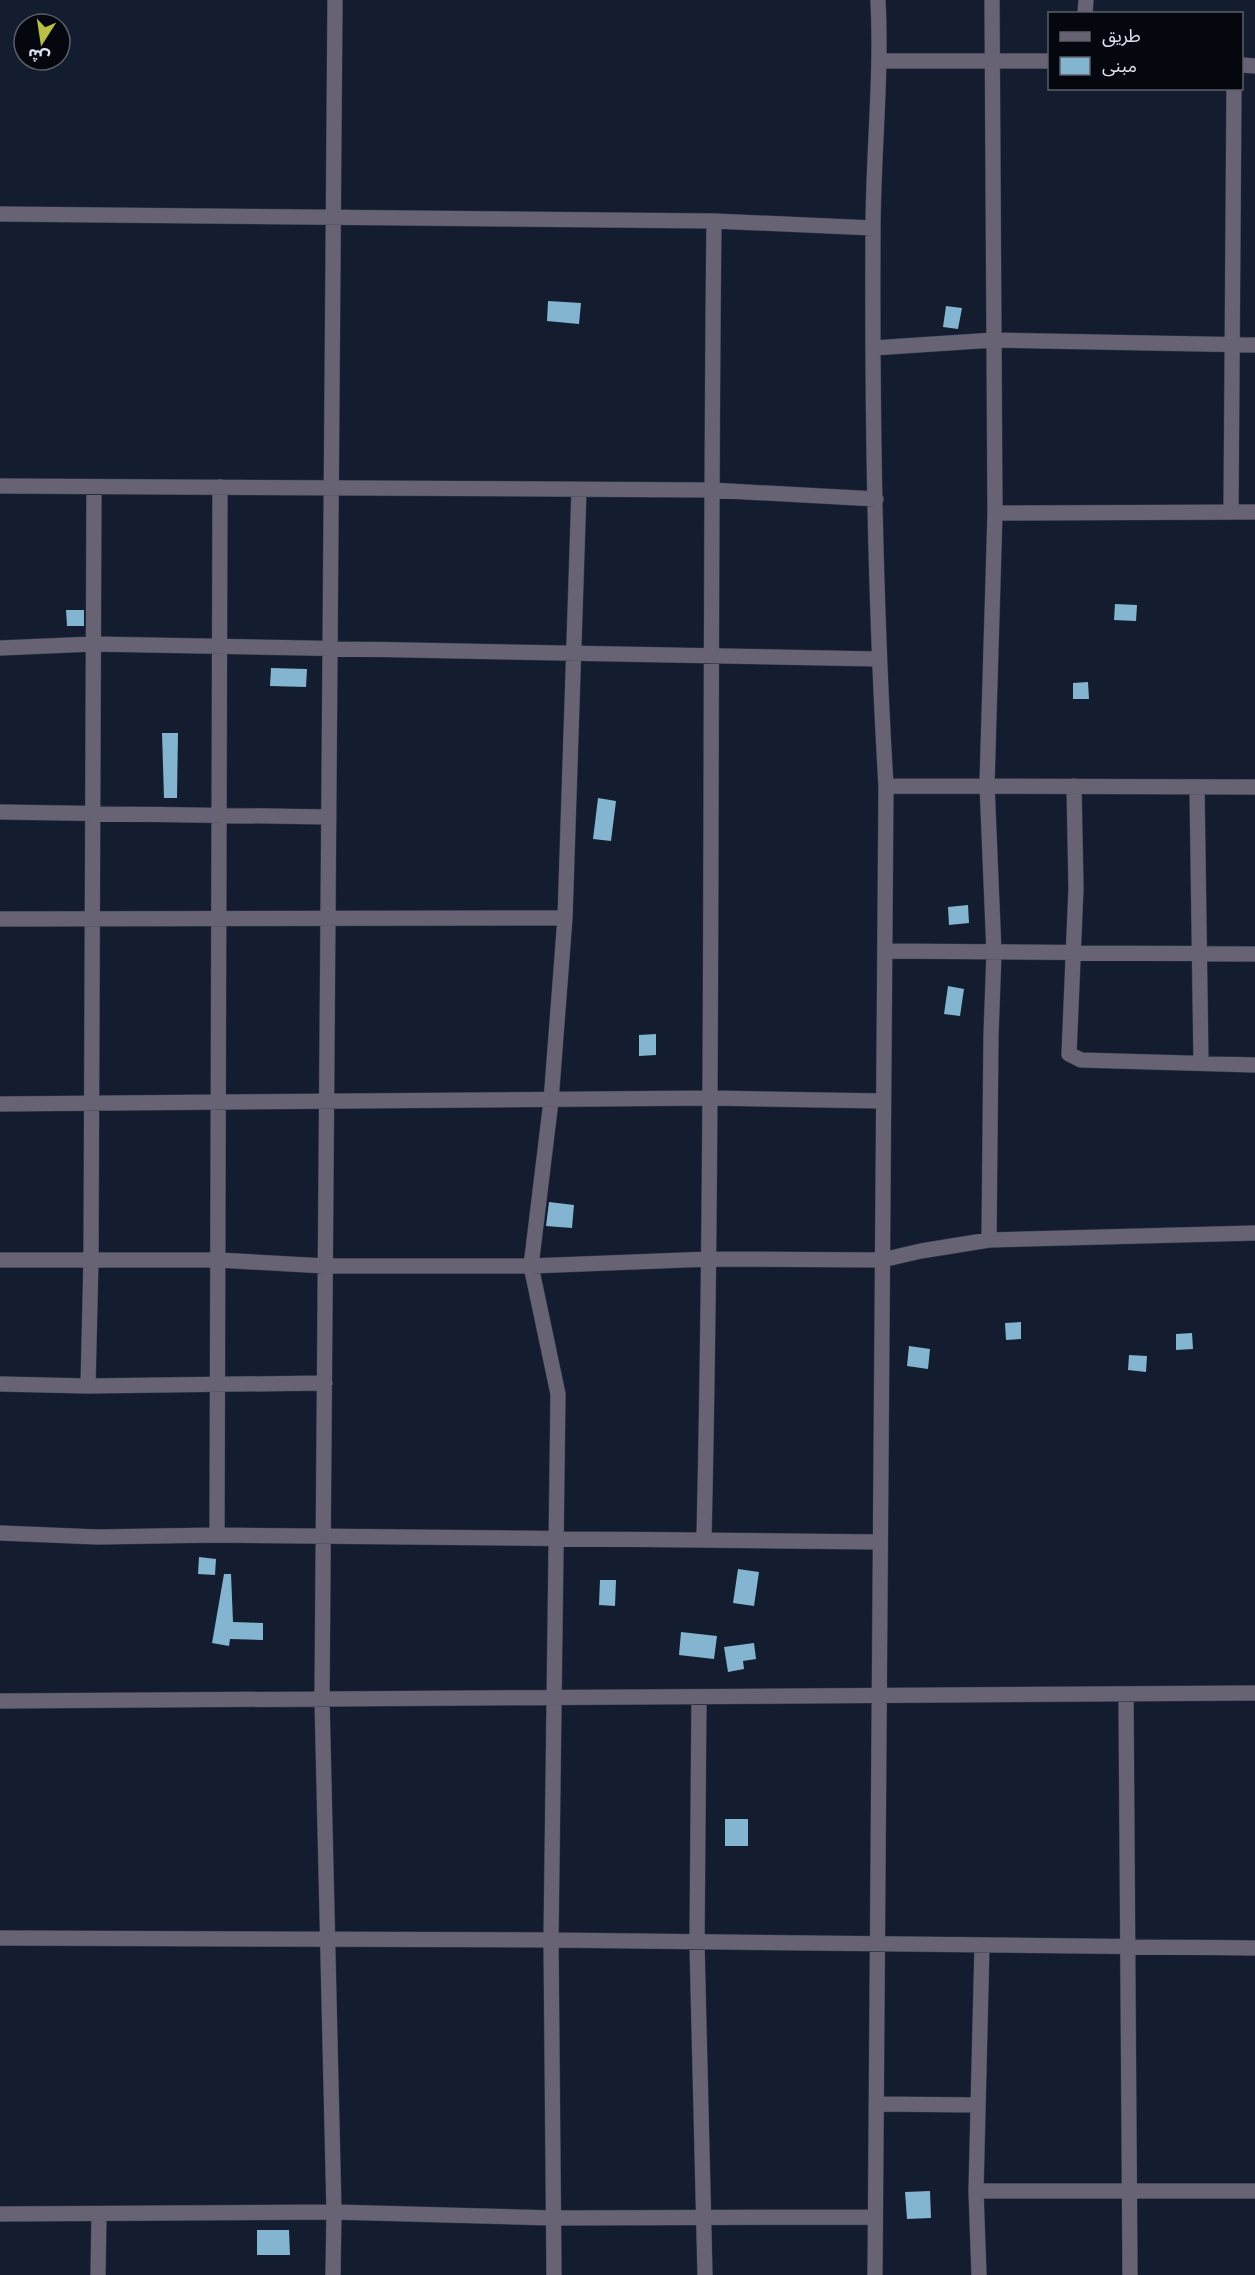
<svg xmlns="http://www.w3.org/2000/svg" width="1255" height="2275" font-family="'Nunito Sans','Noto Sans Arabic',sans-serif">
  <rect width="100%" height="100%" fill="#141d2f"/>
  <path fill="#84b5d0" d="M 548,301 L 581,303 L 579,324 L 547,321 Z
    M 946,306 L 962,308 L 958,329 L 943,327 Z
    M 1115,604 L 1137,605 L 1136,621 L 1114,620 Z
    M 66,610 L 84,610 L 84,626 L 67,626 Z
    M 271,668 L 307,669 L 306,687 L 270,686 Z
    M 1088,682 L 1089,699 L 1073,699 L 1073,683 Z
    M 162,733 L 178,733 L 177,798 L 164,798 Z
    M 598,798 L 616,801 L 611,841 L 593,839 Z
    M 968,905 L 969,923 L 949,925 L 948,907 Z
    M 948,986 L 964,989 L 960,1016 L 944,1014 Z
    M 656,1034 L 656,1055 L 639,1056 L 639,1035 Z
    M 549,1202 L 574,1205 L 572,1228 L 546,1226 Z
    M 1021,1322 L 1021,1339 L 1006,1340 L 1005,1323 Z
    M 1192,1333 L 1193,1349 L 1176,1350 L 1176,1334 Z
    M 909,1346 L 930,1349 L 928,1369 L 907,1366 Z
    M 1129,1355 L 1147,1356 L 1146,1372 L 1128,1370 Z
    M 199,1557 L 216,1559 L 215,1575 L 198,1574 Z
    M 738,1569 L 759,1572 L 754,1606 L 733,1603 Z
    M 224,1574 L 231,1574 L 233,1622 L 263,1623 L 263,1640 L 230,1639 L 229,1646 L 212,1643 Z
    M 600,1580 L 616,1580 L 615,1606 L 599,1605 Z
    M 681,1632 L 717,1636 L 714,1659 L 679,1655 Z
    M 754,1643 L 756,1659 L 743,1661 L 744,1669 L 728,1672 L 724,1647 Z
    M 725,1819 L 748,1819 L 748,1846 L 725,1846 Z
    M 930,2191 L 931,2218 L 907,2219 L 905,2192 Z
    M 257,2230 L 289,2230 L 290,2255 L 257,2255 Z"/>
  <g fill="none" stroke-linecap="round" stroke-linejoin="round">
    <defs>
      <path id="minor" d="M 1085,14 L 1086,0
        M 881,61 L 1050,61
        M 1242,65 L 1255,66
        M 0,214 L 714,221 L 873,228
        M 873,348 L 994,340 L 1255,345
        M 0,486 L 711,490 L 876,499
        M 1231,512 L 1234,88
        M 995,513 L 1255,512
        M 0,648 L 93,644 L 878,659
        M 886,786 L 1255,787
        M 1074,786 L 1076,888 L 1069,1054 L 1081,1060 L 1255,1065
        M 1197,787 L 1201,1062
        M 0,812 L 329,817
        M 0,919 L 565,918
        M 885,951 L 1255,954
        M 0,1104 L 711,1098 L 883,1101
        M 989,1240 L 991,1035 L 994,953 L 987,784 L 995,513 L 992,0
        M 0,1260 L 218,1260 L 325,1266 L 531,1266 L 710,1259 L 882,1260 L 921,1251 L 989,1240 L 1255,1233
        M 0,1384 L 88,1386 L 325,1383
        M 88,1386 L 91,1260 L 94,487
        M 0,1533 L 98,1537 L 217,1535 L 880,1542
        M 217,1535 L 220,487
        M 704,1538 C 714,1099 709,660 714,221
        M 1126,1694 L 1130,2275
        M 699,1697 L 697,1944 L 705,2275
        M 0,1701 L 1255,1693
        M 0,1938 L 551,1940 L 1255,1948
        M 876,2104 L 978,2105
        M 976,2191 L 1255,2191
        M 0,2214 L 334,2212 L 553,2218 L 875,2217
        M 98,2275 L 99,2214
        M 333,2275 L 334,2212 L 322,1699 L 335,0
        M 554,2275 L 551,1940 L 558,1394 L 531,1266 L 551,1101 L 565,918 L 579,490
        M 875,2275 L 886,786 C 875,602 872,416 873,232 C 873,154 882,78 878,0
        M 979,2275 L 976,2191 L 982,1945"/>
    </defs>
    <use href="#minor" stroke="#30394a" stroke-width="16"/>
    <use href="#minor" stroke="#676375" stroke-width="15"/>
  </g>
  <rect x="1048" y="12" width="195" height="78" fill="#05070f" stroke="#5b5f69" stroke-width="1.5"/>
  <rect x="1060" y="32" width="30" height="9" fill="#676375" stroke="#5b5f69" stroke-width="1.5"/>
  <text x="1102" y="42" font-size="18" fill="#dde4f0">طريق</text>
  <rect x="1060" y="57" width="30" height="18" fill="#84b5d0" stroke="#5b5f69" stroke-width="1.5"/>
  <text x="1102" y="72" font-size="18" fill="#dde4f0">مبنى</text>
  <g transform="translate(42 42) rotate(192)"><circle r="28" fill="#05070f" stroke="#5b5f69" stroke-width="1.5"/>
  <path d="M0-4.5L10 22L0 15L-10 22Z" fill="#bac045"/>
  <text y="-9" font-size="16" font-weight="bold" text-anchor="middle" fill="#dde4f0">ش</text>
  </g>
</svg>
